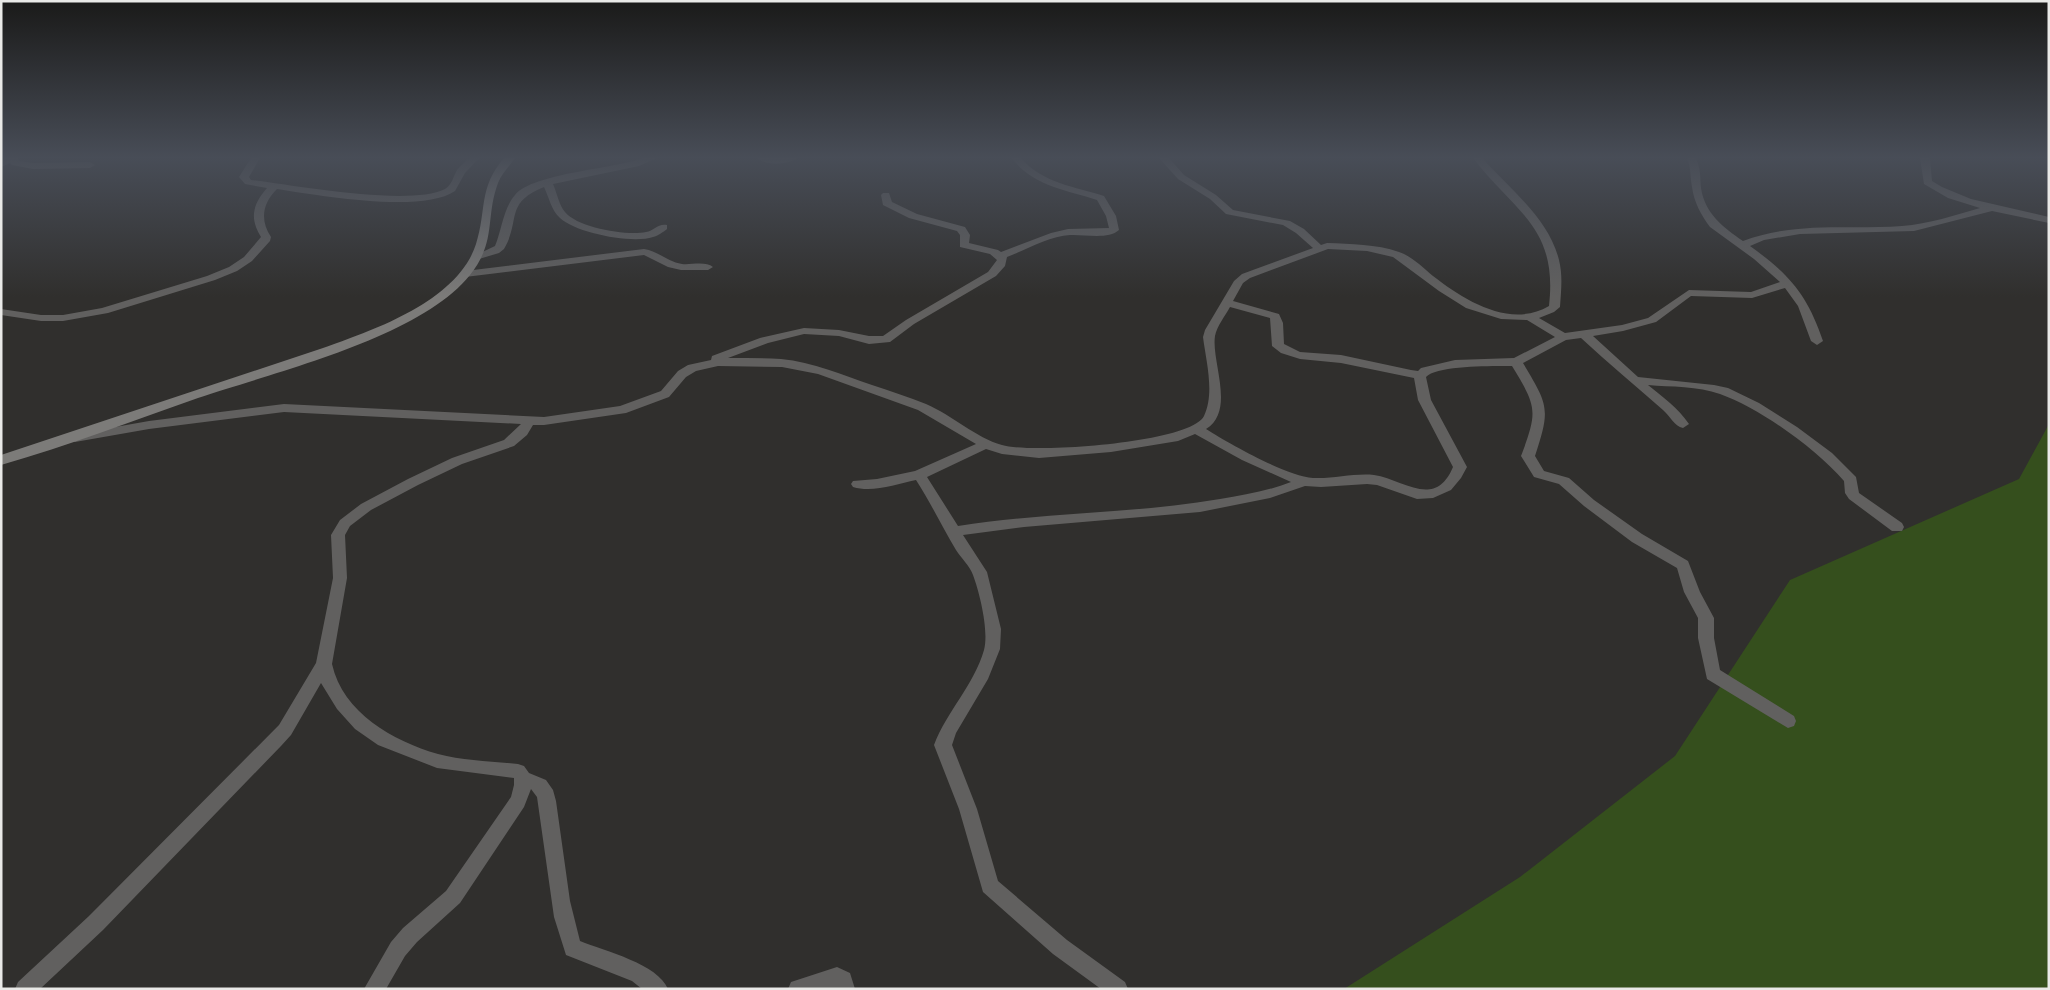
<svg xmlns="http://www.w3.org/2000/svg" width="2050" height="990" font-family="'IBM Plex Serif',serif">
  <rect width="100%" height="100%" fill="#302f2d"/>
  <path fill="#354f1d" d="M 2049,424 L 2049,989 L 1344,989 L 1520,877 L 1675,756 L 1790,580 L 2019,479 Z"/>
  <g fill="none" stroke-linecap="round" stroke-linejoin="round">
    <path fill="#61605f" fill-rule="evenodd" d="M 5,158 L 18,158 L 19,161 L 33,163 L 90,162 L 95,165 L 90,168 L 33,169 L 12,165 L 10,163 L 1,167 L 1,160 Z
      M 251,158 L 260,158 L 249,177 L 251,180 C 293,185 409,207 445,189 C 452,185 453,177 457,170 C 460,166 464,163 468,159 L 479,158 L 465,173 L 455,191 C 422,214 317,195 277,189 C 262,204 260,220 271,237 L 270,241 L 252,261 L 237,271 L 215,280 L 108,313 L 63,321 L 41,321 L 1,315 L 1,309 L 41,315 L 63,315 L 102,308 L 207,276 L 229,267 L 244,257 L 261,237 C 249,218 253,204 267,188 L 245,184 L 239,177 Z
      M 643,158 L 657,158 L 639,166 L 553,184 C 557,193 559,205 565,212 C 578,228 627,236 646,232 C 654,231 658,223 667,225 L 667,229 C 663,232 658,236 653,237 C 632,244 576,233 560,218 C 551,210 549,197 544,187 C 504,203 521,220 504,249 L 499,253 L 479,259 L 474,256 L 495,246 C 502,229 503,209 515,195 C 533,173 614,169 643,158 Z
      M 757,158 L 797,158 C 788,165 766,166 757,158 Z
      M 1012,158 L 1021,158 C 1042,183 1076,187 1104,196 L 1116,216 L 1119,230 C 1108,240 1084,234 1070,235 C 1049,236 1026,250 1007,257 L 1005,266 L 996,276 L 914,324 L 890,342 L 869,344 L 839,336 L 804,334 L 768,343 L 728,358 C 746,358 764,358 781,359 C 813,362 843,375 872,385 C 890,391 909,397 926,404 C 952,415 976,438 1002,445 C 1032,454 1191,443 1204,416 C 1215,393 1206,361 1203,337 L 1205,330 L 1234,281 L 1242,274 L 1313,248 L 1296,233 L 1283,225 L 1226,214 L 1210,199 L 1178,179 L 1159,158 L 1169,158 L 1184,175 L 1216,195 L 1233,210 L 1290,221 L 1304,229 L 1321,245 L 1327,243 C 1351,244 1376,244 1399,252 C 1412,256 1423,268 1433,276 C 1464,300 1510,329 1549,306 C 1558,226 1515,213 1473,158 L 1482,158 C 1510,189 1549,219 1559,260 C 1563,276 1561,291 1560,307 L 1554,312 L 1539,318 L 1565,333 L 1622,325 L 1648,318 L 1689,290 L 1751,292 L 1780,282 L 1754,259 L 1710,227 C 1701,215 1694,202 1692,187 C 1690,177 1691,167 1687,158 L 1696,158 L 1697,161 C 1701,170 1700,179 1701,188 C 1705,214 1723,227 1743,241 C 1795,221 1848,230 1902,226 C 1929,224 1955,215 1980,208 L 1948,198 L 1924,184 L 1920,158 L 1930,158 L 1932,181 L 1942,187 L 1971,199 L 2049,217 L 2049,223 L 1992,211 L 1914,231 L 1800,234 L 1764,240 L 1750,246 C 1790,275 1807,294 1823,341 L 1817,345 L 1811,341 L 1798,306 L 1785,288 L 1752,298 L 1691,296 L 1656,322 L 1623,331 L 1593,336 L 1638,377 L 1714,385 L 1728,388 L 1759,403 L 1797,427 L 1832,453 L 1856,477 L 1859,493 L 1902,523 L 1904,527 L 1902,531 L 1892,531 L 1849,499 L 1845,493 L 1844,481 C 1816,449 1760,408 1720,394 C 1698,386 1671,387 1648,385 C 1663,397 1678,408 1689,424 L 1683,428 C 1674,426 1670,416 1663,410 C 1636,386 1608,363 1581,338 L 1566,340 L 1523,363 C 1548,405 1551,408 1535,456 L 1544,471 L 1569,478 L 1594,500 L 1642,534 L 1688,561 L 1700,592 L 1714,618 L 1714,638 L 1720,670 L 1794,716 L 1796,721 L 1794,726 L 1788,728 L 1707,679 L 1698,638 L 1698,618 L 1684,592 L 1677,568 L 1632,542 L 1584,506 L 1559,484 L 1534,477 L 1521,456 C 1538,411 1537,407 1512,366 C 1494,366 1437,365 1426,377 L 1431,400 L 1467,467 L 1461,478 L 1451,490 L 1433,498 L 1417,499 L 1377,485 L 1367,484 L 1321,487 L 1305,486 L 1270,498 L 1200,512 L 1024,527 L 963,535 L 987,572 L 1001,629 L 1000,649 L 988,679 L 956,733 L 952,745 L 977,809 L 998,881 L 1067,940 L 1125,982 L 1128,989 L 1101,989 L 1053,954 L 983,892 L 959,809 L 934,745 C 947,711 974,685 984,650 C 989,631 980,594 973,575 C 970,566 961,558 956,550 C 942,527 931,503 916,480 C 896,484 873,493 853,487 L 851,484 L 853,481 L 877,479 L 915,471 L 976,444 L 918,410 L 818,374 L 782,367 L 718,366 L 696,371 L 686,377 L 669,397 L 626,413 L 544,425 L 533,425 L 527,435 L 514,446 L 462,464 L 418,485 L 371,510 L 350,526 L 345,535 L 347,578 L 332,664 C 343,713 393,741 438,754 C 463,761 492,761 518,764 L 524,766 L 529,773 L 546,780 L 553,790 L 556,801 L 570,901 L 580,941 C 605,951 658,964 668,989 L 642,989 L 632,981 L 566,955 L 554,917 L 537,797 L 531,789 L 524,807 L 460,903 L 417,942 L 405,956 L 386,989 L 364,989 L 391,942 L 403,928 L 446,891 L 511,797 L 514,785 L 514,778 L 437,768 L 378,745 L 355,729 L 337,709 L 321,683 L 291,735 L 281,746 L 103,930 L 40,989 L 15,989 L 18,982 L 89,916 L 279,725 L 316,663 L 333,578 L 331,535 L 340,520 L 361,504 L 408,479 L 452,458 L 504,440 L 521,424 L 284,412 L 149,429 L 75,442 L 68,438 L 70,435 L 149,421 L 284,404 L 544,417 L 620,406 L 661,391 L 678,371 L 688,365 L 711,360 L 712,356 L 760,338 L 804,328 L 839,330 L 869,336 L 883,336 L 906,320 L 988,272 L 997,260 L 990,254 L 960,247 L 960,235 L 957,231 L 909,218 L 883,205 L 881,195 L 883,193 L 889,193 L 892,202 L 917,214 L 965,227 L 970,235 L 969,243 L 998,250 L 1001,252 L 1051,233 L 1068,229 L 1109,228 L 1106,216 L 1097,200 C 1066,190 1032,186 1012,158 ZM 1328,249 L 1367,251 L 1393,257 L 1439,291 L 1466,308 L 1501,319 L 1527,320 L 1555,337 L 1514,358 L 1455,360 L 1421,368 L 1418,371 L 1411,370 L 1341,355 L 1300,352 L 1284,344 L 1283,323 L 1279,314 L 1233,301 L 1243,283 L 1250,278 ZM 1230,307 L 1270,318 L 1272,346 L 1281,353 L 1300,359 L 1341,363 L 1414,378 L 1418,400 L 1453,467 C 1435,510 1403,479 1374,475 C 1354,473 1334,479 1313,478 C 1286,476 1230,444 1206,429 C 1236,411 1211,361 1215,336 C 1217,326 1225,316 1230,307 ZM 1195,434 L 1242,460 L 1291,482 C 1268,491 1244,495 1220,499 C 1134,514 1045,512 958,526 L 927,477 L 986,449 L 1002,454 L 1039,458 L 1111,452 L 1178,441 Z
      M 644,249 C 658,251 668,262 682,264 C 691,265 706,261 713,267 L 708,270 L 681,270 L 668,267 L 644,255 L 465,277 L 460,274 L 465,271 Z
      M 837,967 L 850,973 L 855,989 L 788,989 L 791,982 Z"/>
    <path fill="#7c7b79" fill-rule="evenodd" d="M 504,158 L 515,158 C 509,167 502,173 498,183 C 485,218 497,241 470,275 C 420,338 274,372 198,398 C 132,421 68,446 1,465 L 1,455 L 323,348 C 374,330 458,301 476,244 C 487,210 478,188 504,158 Z"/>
  </g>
  <linearGradient id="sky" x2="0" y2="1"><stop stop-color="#1a1a19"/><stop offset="0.53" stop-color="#484d57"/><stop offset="1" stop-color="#484d57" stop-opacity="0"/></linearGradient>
  <rect width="2050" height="297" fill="url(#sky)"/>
  <rect width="2050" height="990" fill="none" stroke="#e9e9e7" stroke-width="5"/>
</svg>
